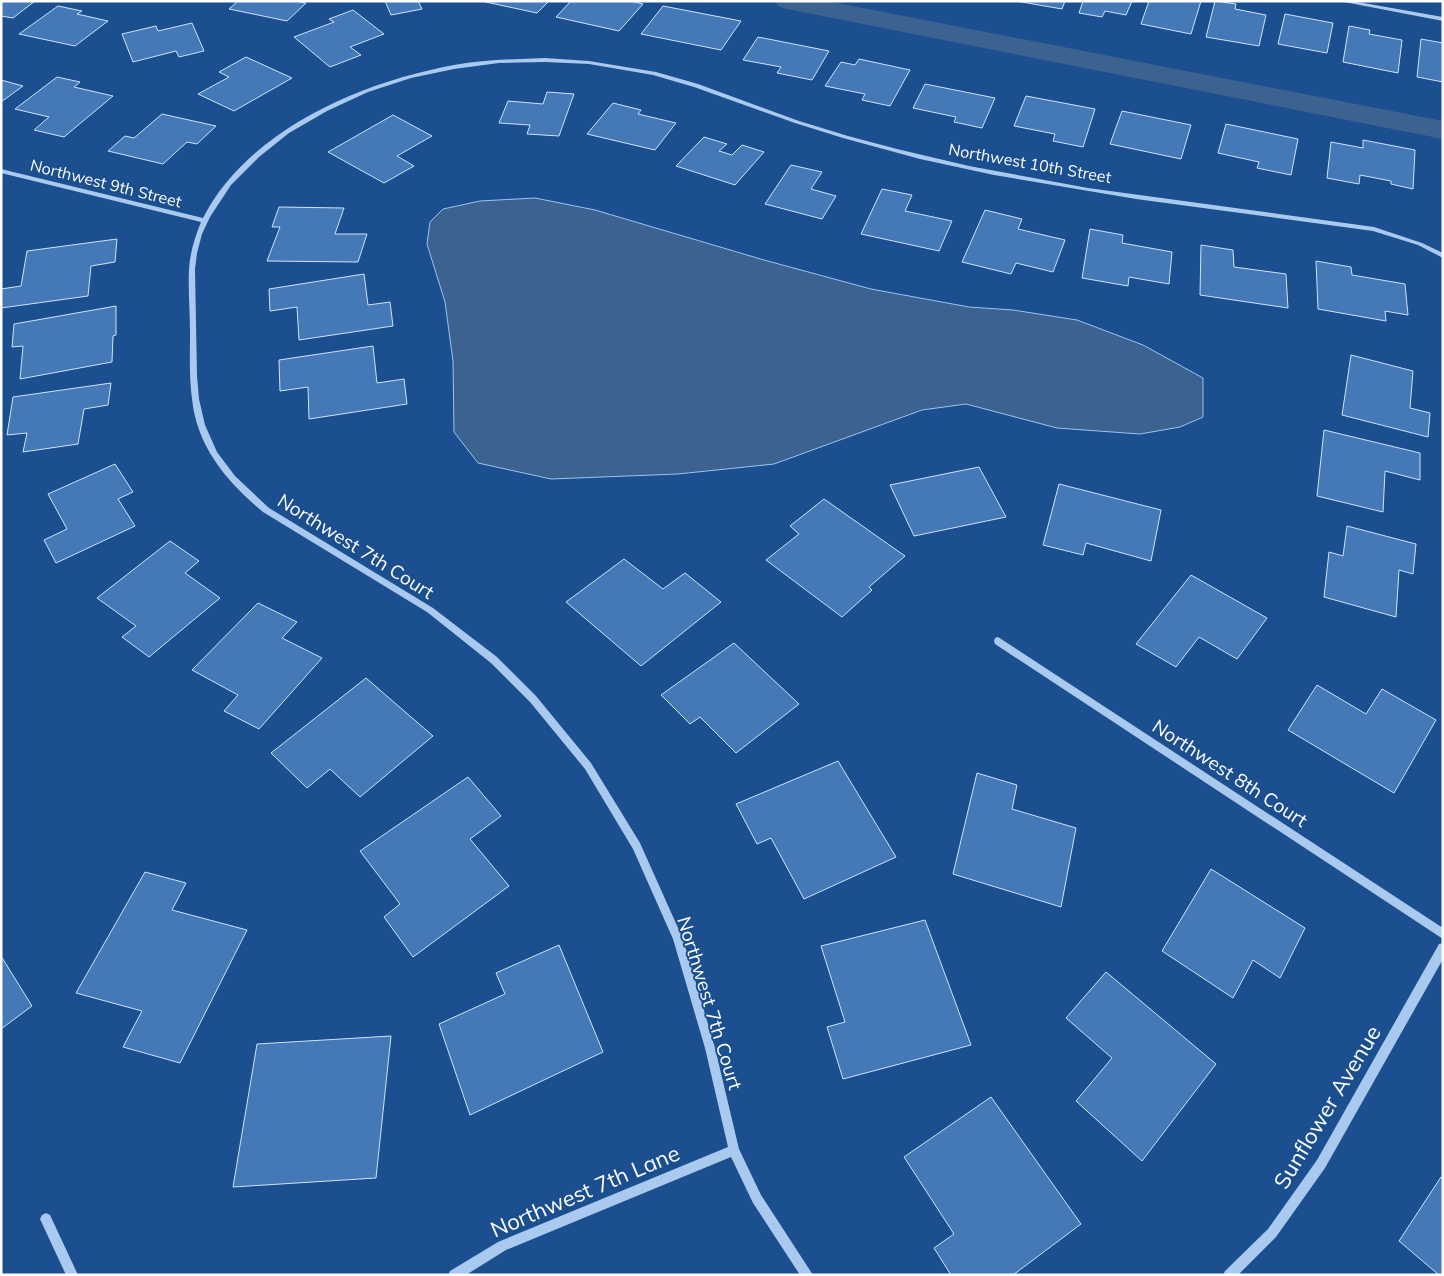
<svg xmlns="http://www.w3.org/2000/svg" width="1444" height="1276" font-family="Mulish,sans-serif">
  <rect width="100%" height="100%" fill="#1b4f8f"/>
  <path fill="#3c6290" stroke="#9cc4f0" d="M 535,198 L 595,210 L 764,260 L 871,289 L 969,307 L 1013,310 L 1077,320 L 1143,345 L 1203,378 L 1203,417 L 1180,427 L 1140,434 L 1057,428 L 966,404 L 922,410 L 774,464 L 678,474 L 551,479 L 478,463 L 454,432 L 453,361 L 445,302 L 427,244 L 430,222 L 443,209 L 480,201 Z"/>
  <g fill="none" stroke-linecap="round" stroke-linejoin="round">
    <path fill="#3c6290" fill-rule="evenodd" d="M 774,1 L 827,1 L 1443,121 L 1443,139 L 787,9 L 778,6 Z"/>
  </g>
  <path fill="#4478b7" stroke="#cfe3fa" d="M 1,1 L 35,1 L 13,18 L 1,16 Z
    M 238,1 L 295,1 L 306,3 L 287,21 L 229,9 Z
    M 385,1 L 418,1 L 422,9 L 391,15 Z
    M 481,1 L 549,1 L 537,13 Z
    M 571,1 L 630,1 L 643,4 L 619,31 L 556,17 Z
    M 1016,1 L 1065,1 L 1062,9 Z
    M 1083,1 L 1132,1 L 1126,15 L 1105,11 L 1102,17 L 1079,13 Z
    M 1149,1 L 1201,1 L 1191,34 L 1141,24 Z
    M 1215,1 L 1236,4 L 1235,9 L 1266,15 L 1259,46 L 1206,37 Z
    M 58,6 L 82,11 L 77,14 L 108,21 L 75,46 L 19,34 Z
    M 663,6 L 741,21 L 721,50 L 641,34 Z
    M 353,10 L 384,34 L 350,47 L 361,55 L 330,67 L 294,37 L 334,22 L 329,19 Z
    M 1285,14 L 1333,23 L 1327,53 L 1278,44 Z
    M 192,23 L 204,51 L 179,57 L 176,51 L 133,62 L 122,34 L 156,26 L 158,31 Z
    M 1349,26 L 1370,30 L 1369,34 L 1402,40 L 1398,73 L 1343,62 Z
    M 758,37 L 829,51 L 812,80 L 777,73 L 781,67 L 743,60 Z
    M 1421,39 L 1443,43 L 1443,82 L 1417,77 Z
    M 246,57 L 292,78 L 234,111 L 198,94 L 229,77 L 219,72 Z
    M 859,59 L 910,70 L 890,106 L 862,100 L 865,94 L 825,86 L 841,62 L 855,65 Z
    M 57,77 L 80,82 L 74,87 L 113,96 L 64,137 L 34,130 L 49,117 L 15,109 Z
    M 1,80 L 23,86 L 1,102 Z
    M 925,84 L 995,98 L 982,128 L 954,122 L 956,117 L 913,108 Z
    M 547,92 L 574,94 L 559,136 L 527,134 L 530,125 L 499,123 L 508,101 L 543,104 Z
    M 1026,96 L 1095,109 L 1083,147 L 1053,141 L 1055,134 L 1014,126 Z
    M 613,103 L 641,110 L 638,114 L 676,123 L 655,150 L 587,134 Z
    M 1122,111 L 1191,125 L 1181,159 L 1110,144 Z
    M 162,114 L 216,126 L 197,144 L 187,142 L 163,164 L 108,151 L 125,136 L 134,138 Z
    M 393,115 L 432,136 L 397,156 L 414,166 L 384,183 L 328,152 Z
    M 1226,124 L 1298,139 L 1291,175 L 1257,168 L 1259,162 L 1218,153 Z
    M 704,137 L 727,144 L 719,151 L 732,155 L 742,145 L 764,152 L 735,185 L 676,166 Z
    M 1363,140 L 1415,150 L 1413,189 L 1391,184 L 1391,181 L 1360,175 L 1359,184 L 1327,178 L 1331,142 L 1363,148 Z
    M 791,165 L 822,172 L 811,189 L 836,196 L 822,219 L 765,204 Z
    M 882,189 L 912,195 L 905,211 L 952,221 L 939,251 L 861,234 Z
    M 279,207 L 344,208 L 335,234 L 367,234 L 358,262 L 267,261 L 280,227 L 272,227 Z
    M 985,210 L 1022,219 L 1018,229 L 1065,240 L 1053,272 L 1016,263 L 1011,274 L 962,262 Z
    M 1090,229 L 1123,235 L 1122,243 L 1172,252 L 1169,284 L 1129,277 L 1128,286 L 1082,278 Z
    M 117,239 L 115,262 L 91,266 L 88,296 L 1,308 L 1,289 L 21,286 L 27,251 Z
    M 1201,245 L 1233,250 L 1234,267 L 1286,274 L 1288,308 L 1200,295 Z
    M 1316,261 L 1351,267 L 1352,275 L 1405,284 L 1408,315 L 1385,311 L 1386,321 L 1318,309 Z
    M 364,274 L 368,305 L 390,302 L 393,326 L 299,340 L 297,307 L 270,311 L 269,289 Z
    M 116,306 L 116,335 L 113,336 L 112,362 L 20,379 L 23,346 L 12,347 L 14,324 Z
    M 373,346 L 377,383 L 404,379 L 407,404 L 309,419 L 308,387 L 280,391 L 279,360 Z
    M 1351,355 L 1413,371 L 1410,408 L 1430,413 L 1428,437 L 1342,415 Z
    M 111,383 L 108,405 L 84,409 L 78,444 L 23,452 L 27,433 L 7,435 L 13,397 Z
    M 1324,430 L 1420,453 L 1420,480 L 1385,471 L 1383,512 L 1317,496 Z
    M 115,464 L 133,492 L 118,499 L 135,526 L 56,563 L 44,540 L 67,529 L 48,494 Z
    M 979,467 L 1006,517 L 914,536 L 890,485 Z
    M 1059,484 L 1161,510 L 1151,561 L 1086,543 L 1083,555 L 1043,545 Z
    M 824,499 L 905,556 L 869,587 L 872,590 L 842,617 L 766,560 L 799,534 L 790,526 Z
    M 1347,526 L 1416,544 L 1413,574 L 1399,570 L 1396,617 L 1324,597 L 1329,552 L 1343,556 Z
    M 170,541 L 199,561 L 185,573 L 220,598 L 149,657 L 122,637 L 136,626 L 97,598 Z
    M 624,559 L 663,589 L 685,573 L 721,602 L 641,666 L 566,602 Z
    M 1191,575 L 1267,618 L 1237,659 L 1199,637 L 1176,667 L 1136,644 Z
    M 258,603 L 297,622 L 282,638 L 322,658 L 259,729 L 224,711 L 238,695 L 192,670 Z
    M 734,643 L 799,704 L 736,753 L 700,717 L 690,724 L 661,695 Z
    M 366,678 L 433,736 L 360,797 L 330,769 L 307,788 L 271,753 Z
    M 1317,685 L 1366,714 L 1382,689 L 1436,720 L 1394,793 L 1288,730 Z
    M 838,761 L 896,857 L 804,899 L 771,838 L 757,844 L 736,804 Z
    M 977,773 L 1017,785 L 1012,809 L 1076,828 L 1061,907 L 953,874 Z
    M 468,777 L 501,816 L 470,839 L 509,886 L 413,957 L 384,917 L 400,904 L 360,851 Z
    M 1211,869 L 1305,928 L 1280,978 L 1253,960 L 1233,998 L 1162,951 Z
    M 145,872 L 186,883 L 172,910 L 247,930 L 180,1063 L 123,1047 L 142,1011 L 76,993 Z
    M 925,920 L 971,1045 L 843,1079 L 827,1027 L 845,1022 L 821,946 Z
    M 559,945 L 603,1052 L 470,1115 L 439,1024 L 505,994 L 496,973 Z
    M 1,956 L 32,1006 L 1,1029 Z
    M 1106,972 L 1216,1064 L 1142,1161 L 1076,1101 L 1112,1058 L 1066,1018 Z
    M 391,1036 L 376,1178 L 233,1187 L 257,1044 Z
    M 991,1097 L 1081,1224 L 1013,1275 L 951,1275 L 934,1248 L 954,1234 L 904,1157 Z
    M 1441,1177 L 1443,1178 L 1443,1275 L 1439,1275 L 1399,1241 Z"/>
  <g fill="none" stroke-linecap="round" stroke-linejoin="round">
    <path fill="#a9c9ee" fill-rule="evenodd" d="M 1339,1 L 1352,1 L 1443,17 L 1443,21 Z
      M 545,58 L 589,61 L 656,72 L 698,84 L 799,121 L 848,136 L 897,149 L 969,166 L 1088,188 L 1374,227 L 1422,243 L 1443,253 L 1443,258 L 1418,245 L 1373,231 L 1136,199 L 994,175 L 920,159 L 843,138 L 795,123 L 694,87 L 653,75 L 589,64 L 545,62 L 499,63 L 454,69 L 411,78 L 368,92 L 327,111 L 289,133 L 259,157 L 231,185 L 210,217 L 202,234 L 197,253 L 195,269 L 197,376 L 199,399 L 205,425 L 217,452 L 235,476 L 269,508 L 433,608 L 497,657 L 536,696 L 591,763 L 640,843 L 683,939 L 715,1048 L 739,1149 L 761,1195 L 813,1275 L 800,1275 L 753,1203 L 731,1157 L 506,1250 L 466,1275 L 448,1275 L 450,1271 L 498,1242 L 728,1147 L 705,1048 L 673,939 L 633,849 L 585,769 L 530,702 L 491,663 L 427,612 L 263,512 C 227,482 197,447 192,399 C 189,377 190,355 190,334 C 190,312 188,290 189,269 C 190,252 195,237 201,222 L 1,173 L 1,169 L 203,218 C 248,130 361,82 454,65 C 484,60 514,59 545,58 Z
      M 998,637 L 1443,928 L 1443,939 L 995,644 L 994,641 L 995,638 Z
      M 1443,943 L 1443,959 L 1325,1168 L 1276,1237 L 1238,1275 L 1223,1275 L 1225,1271 L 1268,1229 L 1317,1160 L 1439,944 Z
      M 46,1213 L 50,1215 L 78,1275 L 66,1275 L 40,1219 L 42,1215 Z"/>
  </g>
  <g text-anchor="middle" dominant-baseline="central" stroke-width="4" stroke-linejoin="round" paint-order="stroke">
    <g font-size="16" fill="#fff" stroke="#1b4f8f">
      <text transform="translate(1030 163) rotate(10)">Northwest 10th Street</text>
      <text transform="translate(106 183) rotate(14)">Northwest 9th Street</text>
    </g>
    <g font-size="19" fill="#fff" stroke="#1b4f8f">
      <text transform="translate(356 546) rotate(32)">Northwest 7th Court</text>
      <text transform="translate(1230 773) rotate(33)">Northwest 8th Court</text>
      <text transform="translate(710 1003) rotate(73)">Northwest 7th Court</text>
    </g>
    <g font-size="22" fill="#fff" stroke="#1b4f8f">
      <text transform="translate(1327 1107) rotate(-59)">Sunflower Avenue</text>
      <text transform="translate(585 1191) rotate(-23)">Northwest 7th Lane</text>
    </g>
  </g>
  <rect width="1444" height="1276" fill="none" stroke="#ffffff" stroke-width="5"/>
</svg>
